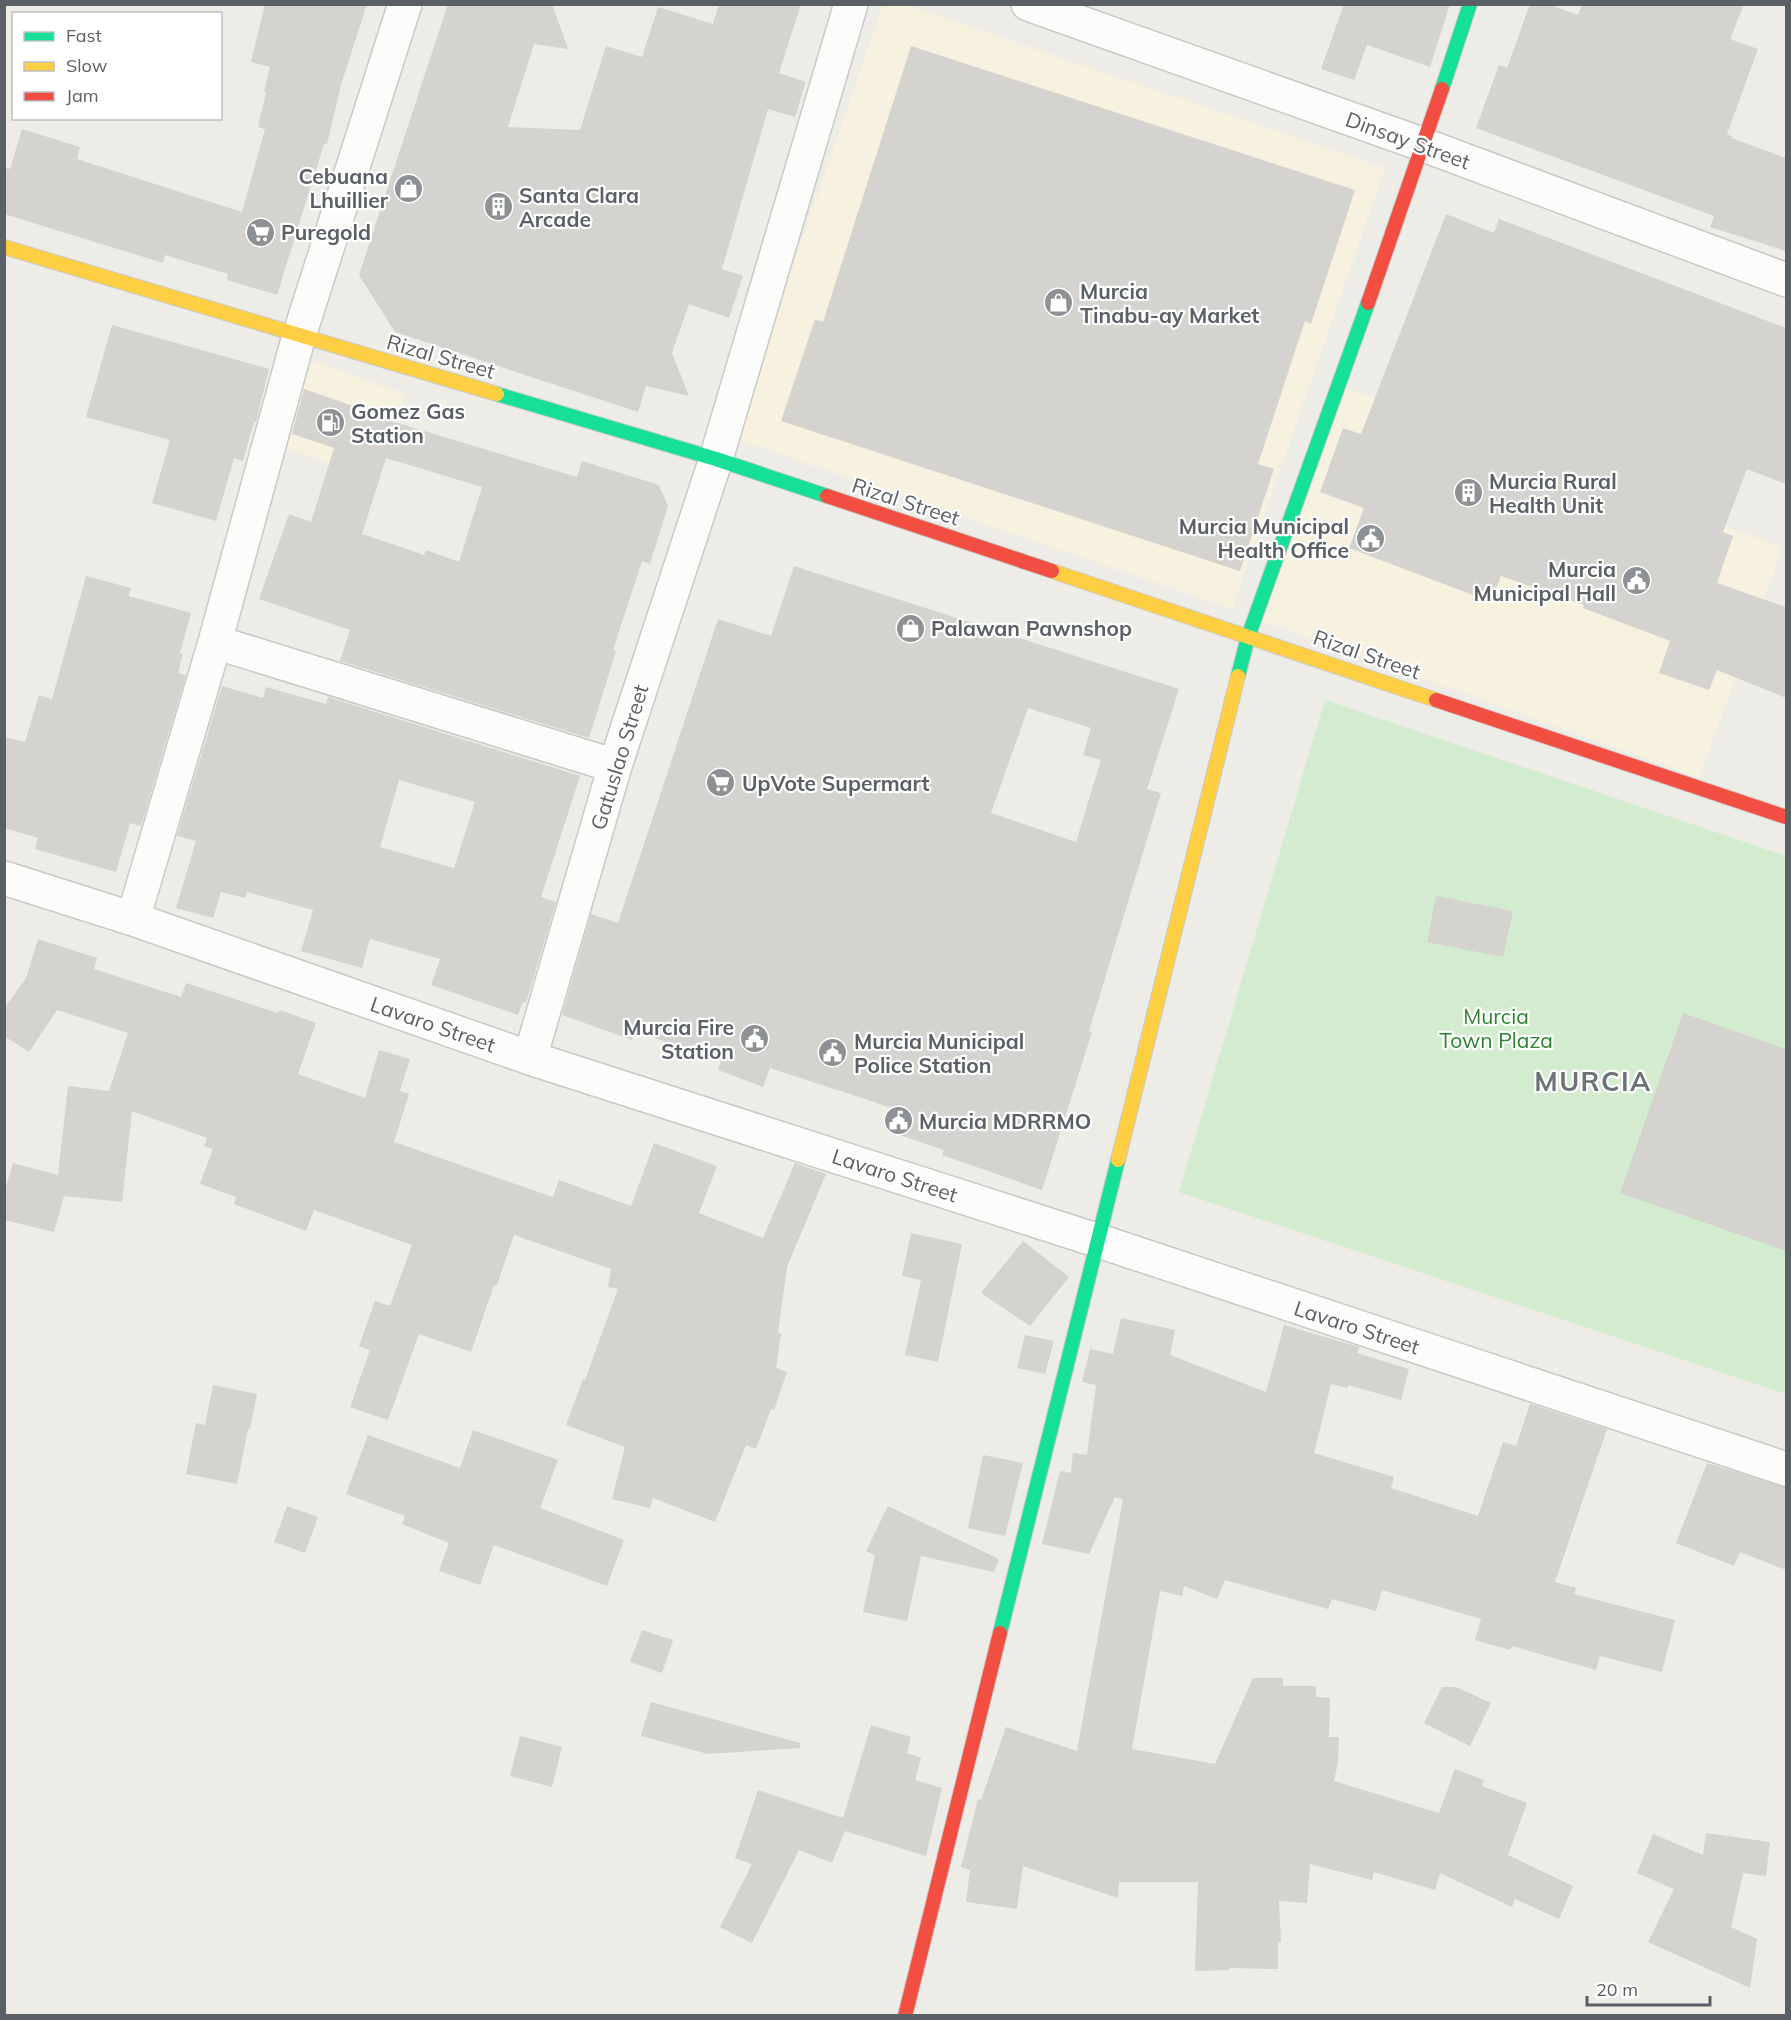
<svg xmlns="http://www.w3.org/2000/svg" width="1791" height="2020" font-family="Mulish,sans-serif">
  <rect width="100%" height="100%" fill="#edece6"/>
  <path fill="#f7f1df" d="M 883,5 L 906,5 L 1385,168 L 1232,609 L 733,438 Z
    M 310,360 L 405,394 L 377,479 L 282,447 Z
    M 1345,388 L 1783,547 L 1699,778 L 1262,621 Z"/>
  <path fill="#d3ebcf" d="M 1325,700 L 1786,856 L 1786,1394 L 1179,1192 Z"/>
  <path fill="#d4d3d0" fill-rule="evenodd" d="M 265,4 L 367,4 L 341,85 L 327,144 L 324,144 L 277,295 L 227,280 L 228,274 L 165,255 L 163,263 L 4,214 L 4,167 L 10,169 L 22,129 L 80,147 L 77,159 L 242,212 L 265,129 L 258,127 L 266,92 L 264,91 L 270,67 L 251,62 Z
    M 448,4 L 552,4 L 568,49 L 534,44 L 508,127 L 580,130 L 606,46 L 642,57 L 658,7 L 713,24 L 719,4 L 801,4 L 779,73 L 806,82 L 795,117 L 768,109 L 722,269 L 743,276 L 729,318 L 689,304 L 672,353 L 689,396 L 646,386 L 638,412 L 395,332 L 359,275 Z
    M 1344,4 L 1450,4 L 1430,67 L 1367,45 L 1354,80 L 1321,69 Z
    M 1530,4 L 1548,4 L 1578,15 L 1582,4 L 1744,4 L 1730,39 L 1758,49 L 1727,134 L 1732,136 L 1731,138 L 1786,158 L 1786,251 L 1710,227 L 1714,216 L 1476,128 L 1499,65 L 1507,68 Z
    M 911,46 L 1355,190 L 1311,324 L 1305,321 L 1258,464 L 1274,469 L 1240,571 L 781,421 L 815,319 L 823,322 Z
    M 1446,214 L 1494,233 L 1499,219 L 1786,328 L 1786,484 L 1747,469 L 1723,532 L 1733,536 L 1717,583 L 1786,607 L 1786,698 L 1717,670 L 1709,690 L 1659,673 L 1670,641 L 1583,608 L 1584,605 L 1501,576 L 1491,602 L 1349,548 L 1364,508 L 1320,492 L 1343,428 L 1361,434 Z
    M 112,325 L 269,369 L 256,422 L 254,422 L 243,461 L 234,458 L 216,521 L 152,503 L 170,440 L 86,417 Z
    M 304,389 L 362,409 L 361,412 L 577,477 L 582,461 L 659,485 L 668,506 L 650,564 L 642,561 L 613,650 L 616,651 L 589,738 L 340,661 L 350,630 L 259,599 L 289,514 L 311,522 L 334,448 L 292,434 ZM 386,458 L 482,487 L 459,562 L 426,550 L 424,555 L 362,534 Z
    M 794,566 L 1179,689 L 1147,789 L 1161,793 L 1089,1031 L 1092,1032 L 1042,1190 L 942,1155 L 944,1150 L 885,1130 L 892,1108 L 770,1068 L 763,1087 L 718,1070 L 721,1061 L 635,1031 L 632,1040 L 562,1015 L 591,914 L 618,923 L 718,619 L 771,636 ZM 1028,708 L 1091,728 L 1083,755 L 1101,760 L 1076,842 L 991,813 Z
    M 86,576 L 131,588 L 129,596 L 191,613 L 180,653 L 183,654 L 178,673 L 186,675 L 141,826 L 130,823 L 116,872 L 35,849 L 38,838 L 4,828 L 4,737 L 25,742 L 39,695 L 52,699 Z
    M 222,686 L 263,698 L 266,687 L 326,704 L 328,697 L 580,776 L 541,897 L 556,902 L 526,1003 L 523,1002 L 518,1015 L 431,985 L 440,959 L 370,939 L 362,968 L 301,951 L 313,910 L 247,892 L 245,898 L 221,892 L 213,918 L 176,908 L 196,841 L 177,836 ZM 399,780 L 475,802 L 454,868 L 380,847 Z
    M 1436,896 L 1513,911 L 1503,957 L 1427,942 Z
    M 38,939 L 97,958 L 94,969 L 181,997 L 186,983 L 278,1013 L 280,1010 L 316,1023 L 298,1074 L 365,1098 L 379,1050 L 410,1059 L 400,1091 L 409,1094 L 394,1142 L 553,1197 L 559,1180 L 631,1206 L 654,1143 L 717,1166 L 699,1213 L 763,1238 L 795,1163 L 826,1174 L 787,1267 L 778,1333 L 781,1333 L 776,1368 L 787,1372 L 774,1410 L 771,1409 L 756,1449 L 746,1445 L 715,1522 L 653,1498 L 650,1508 L 612,1499 L 625,1447 L 566,1425 L 583,1379 L 585,1380 L 618,1289 L 608,1287 L 611,1269 L 514,1235 L 497,1285 L 494,1285 L 471,1352 L 419,1334 L 388,1420 L 350,1407 L 370,1350 L 359,1346 L 375,1301 L 390,1306 L 412,1245 L 314,1210 L 306,1231 L 234,1204 L 236,1197 L 200,1184 L 213,1149 L 204,1146 L 207,1138 L 132,1111 L 122,1202 L 64,1196 L 54,1232 L 4,1220 L 4,1193 L 13,1163 L 58,1175 L 68,1086 L 109,1091 L 128,1033 L 57,1010 L 29,1052 L 4,1036 L 4,1009 L 26,978 Z
    M 1683,1013 L 1786,1049 L 1786,1251 L 1620,1193 Z
    M 911,1233 L 962,1244 L 938,1362 L 905,1355 L 921,1280 L 902,1276 Z
    M 1023,1241 L 1069,1277 L 1030,1326 L 981,1293 Z
    M 1121,1318 L 1175,1330 L 1170,1355 L 1266,1392 L 1284,1325 L 1359,1347 L 1357,1353 L 1409,1369 L 1401,1400 L 1348,1385 L 1348,1388 L 1331,1384 L 1314,1453 L 1394,1477 L 1391,1488 L 1478,1516 L 1503,1442 L 1516,1446 L 1530,1404 L 1607,1429 L 1555,1582 L 1576,1588 L 1574,1594 L 1675,1620 L 1662,1672 L 1600,1656 L 1596,1670 L 1512,1646 L 1510,1650 L 1475,1640 L 1481,1619 L 1382,1590 L 1376,1611 L 1332,1599 L 1328,1609 L 1225,1580 L 1217,1599 L 1184,1586 L 1182,1596 L 1160,1591 L 1132,1749 L 1215,1764 L 1253,1678 L 1283,1678 L 1283,1686 L 1316,1686 L 1316,1697 L 1330,1698 L 1329,1737 L 1339,1737 L 1338,1762 L 1334,1781 L 1439,1813 L 1455,1769 L 1484,1780 L 1482,1786 L 1527,1803 L 1508,1855 L 1573,1886 L 1559,1919 L 1515,1899 L 1512,1907 L 1440,1873 L 1435,1890 L 1374,1872 L 1372,1880 L 1310,1864 L 1307,1903 L 1279,1901 L 1281,1942 L 1278,1942 L 1278,1969 L 1229,1968 L 1229,1970 L 1195,1971 L 1198,1882 L 1119,1882 L 1118,1898 L 1023,1866 L 1017,1909 L 966,1902 L 970,1870 L 961,1867 L 978,1799 L 981,1800 L 1006,1727 L 1077,1751 L 1123,1499 L 1115,1497 L 1089,1554 L 1042,1544 L 1060,1471 L 1071,1473 L 1073,1453 L 1087,1455 L 1096,1385 L 1082,1382 L 1090,1349 L 1113,1354 Z
    M 1025,1335 L 1054,1341 L 1045,1374 L 1017,1368 Z
    M 213,1385 L 257,1394 L 250,1429 L 248,1429 L 237,1484 L 186,1474 L 196,1423 L 205,1425 Z
    M 473,1430 L 558,1460 L 540,1508 L 624,1540 L 607,1586 L 494,1545 L 480,1585 L 439,1571 L 449,1543 L 402,1524 L 405,1516 L 346,1494 L 368,1435 L 460,1468 Z
    M 983,1455 L 1023,1463 L 1005,1536 L 968,1528 Z
    M 1707,1463 L 1786,1487 L 1786,1570 L 1740,1552 L 1734,1566 L 1676,1543 Z
    M 287,1506 L 318,1517 L 305,1553 L 274,1542 Z
    M 888,1506 L 999,1559 L 994,1572 L 921,1556 L 907,1621 L 863,1612 L 875,1555 L 866,1551 Z
    M 642,1630 L 673,1640 L 662,1673 L 630,1662 Z
    M 1442,1687 L 1456,1687 L 1491,1703 L 1470,1746 L 1424,1723 Z
    M 651,1702 L 800,1743 L 800,1748 L 708,1754 L 641,1736 Z
    M 871,1725 L 911,1737 L 907,1753 L 921,1758 L 915,1780 L 942,1788 L 926,1856 L 845,1831 L 832,1863 L 799,1850 L 752,1943 L 720,1927 L 752,1864 L 735,1858 L 758,1790 L 843,1818 Z
    M 520,1736 L 562,1747 L 552,1787 L 510,1776 Z
    M 1706,1833 L 1770,1842 L 1766,1876 L 1743,1873 L 1731,1927 L 1757,1939 L 1750,1988 L 1648,1942 L 1674,1889 L 1637,1873 L 1653,1834 L 1703,1855 Z"/>
  <g fill="none" stroke-linecap="round" stroke-linejoin="round">
    <defs>
      <path id="street" d="M 1028,4 L 1424,145 L 1786,280
        M 215,642 L 615,766
        M 4,878 L 133,919 L 530,1058 L 1096,1240 L 1786,1469
        M 133,919 L 215,642 L 299,336 L 405,4
        M 530,1058 L 615,766 L 716,459 L 851,4"/>
      <path id="fast" d="M 1442,89 L 1470,4
        M 497,394 L 716,459 L 827,496
        M 1238,676 L 1248,637 L 1368,303
        M 1000,1633 L 1118,1160"/>
      <path id="slow" d="M 4,247 L 497,394
        M 1052,571 L 1436,700
        M 1118,1160 L 1238,676"/>
      <path id="jam" d="M 1368,303 L 1442,89
        M 827,496 L 1052,571
        M 1436,700 L 1786,817
        M 905,2016 L 1000,1633"/>
    </defs>
    <use href="#street" stroke="#c8c9c8" stroke-width="36"/>
    <use href="#fast" stroke="#c8cac8" stroke-width="16"/>
    <use href="#slow" stroke="#c8cac8" stroke-width="16"/>
    <use href="#jam" stroke="#c8cac8" stroke-width="16"/>
    <use href="#street" stroke="#fcfcfb" stroke-width="33"/>
    <use href="#fast" stroke="#16e098" stroke-width="14"/>
    <use href="#slow" stroke="#ffcf43" stroke-width="14"/>
    <use href="#jam" stroke="#f24e42" stroke-width="14"/>
  </g>
  <defs>
    <symbol id="shop-disc" viewBox="-11 -11 22 22"><circle r="9.5" fill="#8e9193" stroke="#fff"/><path d="M-5-2.5h2.3a2.7 3.5 0 0 1 5.4 0H5L5.5 6h-11ZM-1.5-2.5h3a1.5 2.3 0 0 0-3 0Z" fill="#fff"/></symbol>
    <symbol id="building-disc" viewBox="-11 -11 22 22"><circle r="9.5" fill="#8e9193" stroke="#fff"/><path d="M-4-6H4V6H1V3H-1V6H-4ZM-2.5-4.3h1.7v1.8h-1.7ZM.8-4.3h1.7v1.8H.8ZM-2.5-1h1.7V.8h-1.7ZM.8-1h1.7V.8H.8Z" fill="#fff"/></symbol>
    <symbol id="supermarket-disc" viewBox="-11 -11 22 22"><circle r="9.5" fill="#8e9193" stroke="#fff"/><path d="M-6-5.5h2.5l.6 2H6L4.5 2H-2.5L-4.4-4H-6ZM-1.5 3.2a1.3 1.3 0 1 0 .1 0ZM3 3.2a1.3 1.3 0 1 0 .1 0Z" fill="#fff"/></symbol>
    <symbol id="fuel-disc" viewBox="-11 -11 22 22"><circle r="9.5" fill="#8e9193" stroke="#fff"/><path d="M-5.5-6h7V0h2V4h1.3V-2.5L3-4.5l.8-.8L6-3V5H2.5V1h-1V6h-7ZM-4.2-4.7v3.2H.2V-4.7Z" fill="#fff"/></symbol>
    <symbol id="civic-disc" viewBox="-11 -11 22 22"><circle r="9.5" fill="#8e9193" stroke="#fff"/><path d="M-.6-6.5H3V-4.5H.6V-3L4-1V1h2V6H-6V1h2V-1L-.6-3ZM-1.2 2.5V6h2.4V2.5Z" fill="#fff"/></symbol>
  </defs>
  <g fill-rule="evenodd">
    <use href="#shop-disc" x="392" y="172" width="33" height="33"/>
    <use href="#building-disc" x="482" y="190" width="33" height="33"/>
    <use href="#supermarket-disc" x="244" y="216" width="33" height="33"/>
    <use href="#shop-disc" x="1042" y="286" width="33" height="33"/>
    <use href="#fuel-disc" x="314" y="406" width="33" height="33"/>
    <use href="#building-disc" x="1452" y="476" width="33" height="33"/>
    <use href="#civic-disc" x="1354" y="522" width="33" height="33"/>
    <use href="#civic-disc" x="1620" y="564" width="33" height="33"/>
    <use href="#shop-disc" x="894" y="612" width="33" height="33"/>
    <use href="#supermarket-disc" x="704" y="766" width="33" height="33"/>
    <use href="#civic-disc" x="738" y="1022" width="33" height="33"/>
    <use href="#civic-disc" x="816" y="1036" width="33" height="33"/>
    <use href="#civic-disc" x="882" y="1104" width="33" height="33"/>
  </g>
  <g text-anchor="middle" dominant-baseline="central" stroke-width="4.5" stroke-linejoin="round" paint-order="stroke">
    <g font-size="21" fill="#5b6066" stroke="#fff">
      <text transform="translate(1408 140) rotate(20)">Dinsay Street</text>
      <text transform="translate(441 356) rotate(16)">Rizal Street</text>
      <text transform="translate(906 501) rotate(18)">Rizal Street</text>
      <text transform="translate(1367 654) rotate(19)">Rizal Street</text>
      <text transform="translate(619 757) rotate(-73)">Gatuslao Street</text>
      <text transform="translate(433 1024) rotate(19)">Lavaro Street</text>
      <text transform="translate(895 1175) rotate(18)">Lavaro Street</text>
      <text transform="translate(1357 1327) rotate(18)">Lavaro Street</text>
    </g>
    <g font-size="21" font-weight="bold" fill="#5b6066" stroke="#fff" text-anchor="start">
      <text x="388" y="176" text-anchor="end">Cebuana<tspan x="388" dy="24">Lhuillier</tspan></text>
      <text x="519" y="195">Santa Clara<tspan x="519" dy="24">Arcade</tspan></text>
      <text x="281" y="232">Puregold</text>
      <text x="1080" y="291">Murcia<tspan x="1080" dy="24">Tinabu-ay Market</tspan></text>
      <text x="351" y="411">Gomez Gas<tspan x="351" dy="24">Station</tspan></text>
      <text x="1489" y="481">Murcia Rural<tspan x="1489" dy="24">Health Unit</tspan></text>
      <text x="1349" y="526" text-anchor="end">Murcia Municipal<tspan x="1349" dy="24">Health Office</tspan></text>
      <text x="1616" y="569" text-anchor="end">Murcia<tspan x="1616" dy="24">Municipal Hall</tspan></text>
      <text x="931" y="628">Palawan Pawnshop</text>
      <text x="742" y="783">UpVote Supermart</text>
      <text x="734" y="1027" text-anchor="end">Murcia Fire<tspan x="734" dy="24">Station</tspan></text>
      <text x="854" y="1041">Murcia Municipal<tspan x="854" dy="24">Police Station</tspan></text>
      <text x="919" y="1121">Murcia MDRRMO</text>
    </g>
    <g font-size="21" fill="#2c842e" stroke="#fff">
      <text x="1496" y="1016">Murcia<tspan x="1496" dy="24">Town Plaza</tspan></text>
    </g>
    <g font-size="27" font-weight="bold" letter-spacing="1.5" fill="#6c7278" stroke="#fff">
      <text x="1593" y="1081">MURCIA</text>
    </g>
  </g>
  <rect width="1791" height="2020" fill="none" stroke="#5b6066" stroke-width="12"/>
  <rect x="12" y="12" width="210" height="108" fill="#ffffff" stroke="#bdbfc2" stroke-width="1.5"/>
  <rect x="24" y="32" width="30" height="9" fill="#16e098" stroke="#bdbfc2" stroke-width="1.5"/>
  <text x="66" y="42" font-size="18" fill="#5b6066">Fast</text>
  <rect x="24" y="62" width="30" height="9" fill="#ffcf43" stroke="#bdbfc2" stroke-width="1.5"/>
  <text x="66" y="72" font-size="18" fill="#5b6066">Slow</text>
  <rect x="24" y="92" width="30" height="9" fill="#f24e42" stroke="#bdbfc2" stroke-width="1.5"/>
  <text x="66" y="102" font-size="18" fill="#5b6066">Jam</text>
  <path d="M1587 1996v9h123v-9" fill="none" stroke="#5b6066" stroke-width="3"/>
  <text x="1596" y="1996" font-size="18" fill="#5b6066" stroke="#ffffff" stroke-width="4.5" paint-order="stroke">20 m</text>
</svg>
